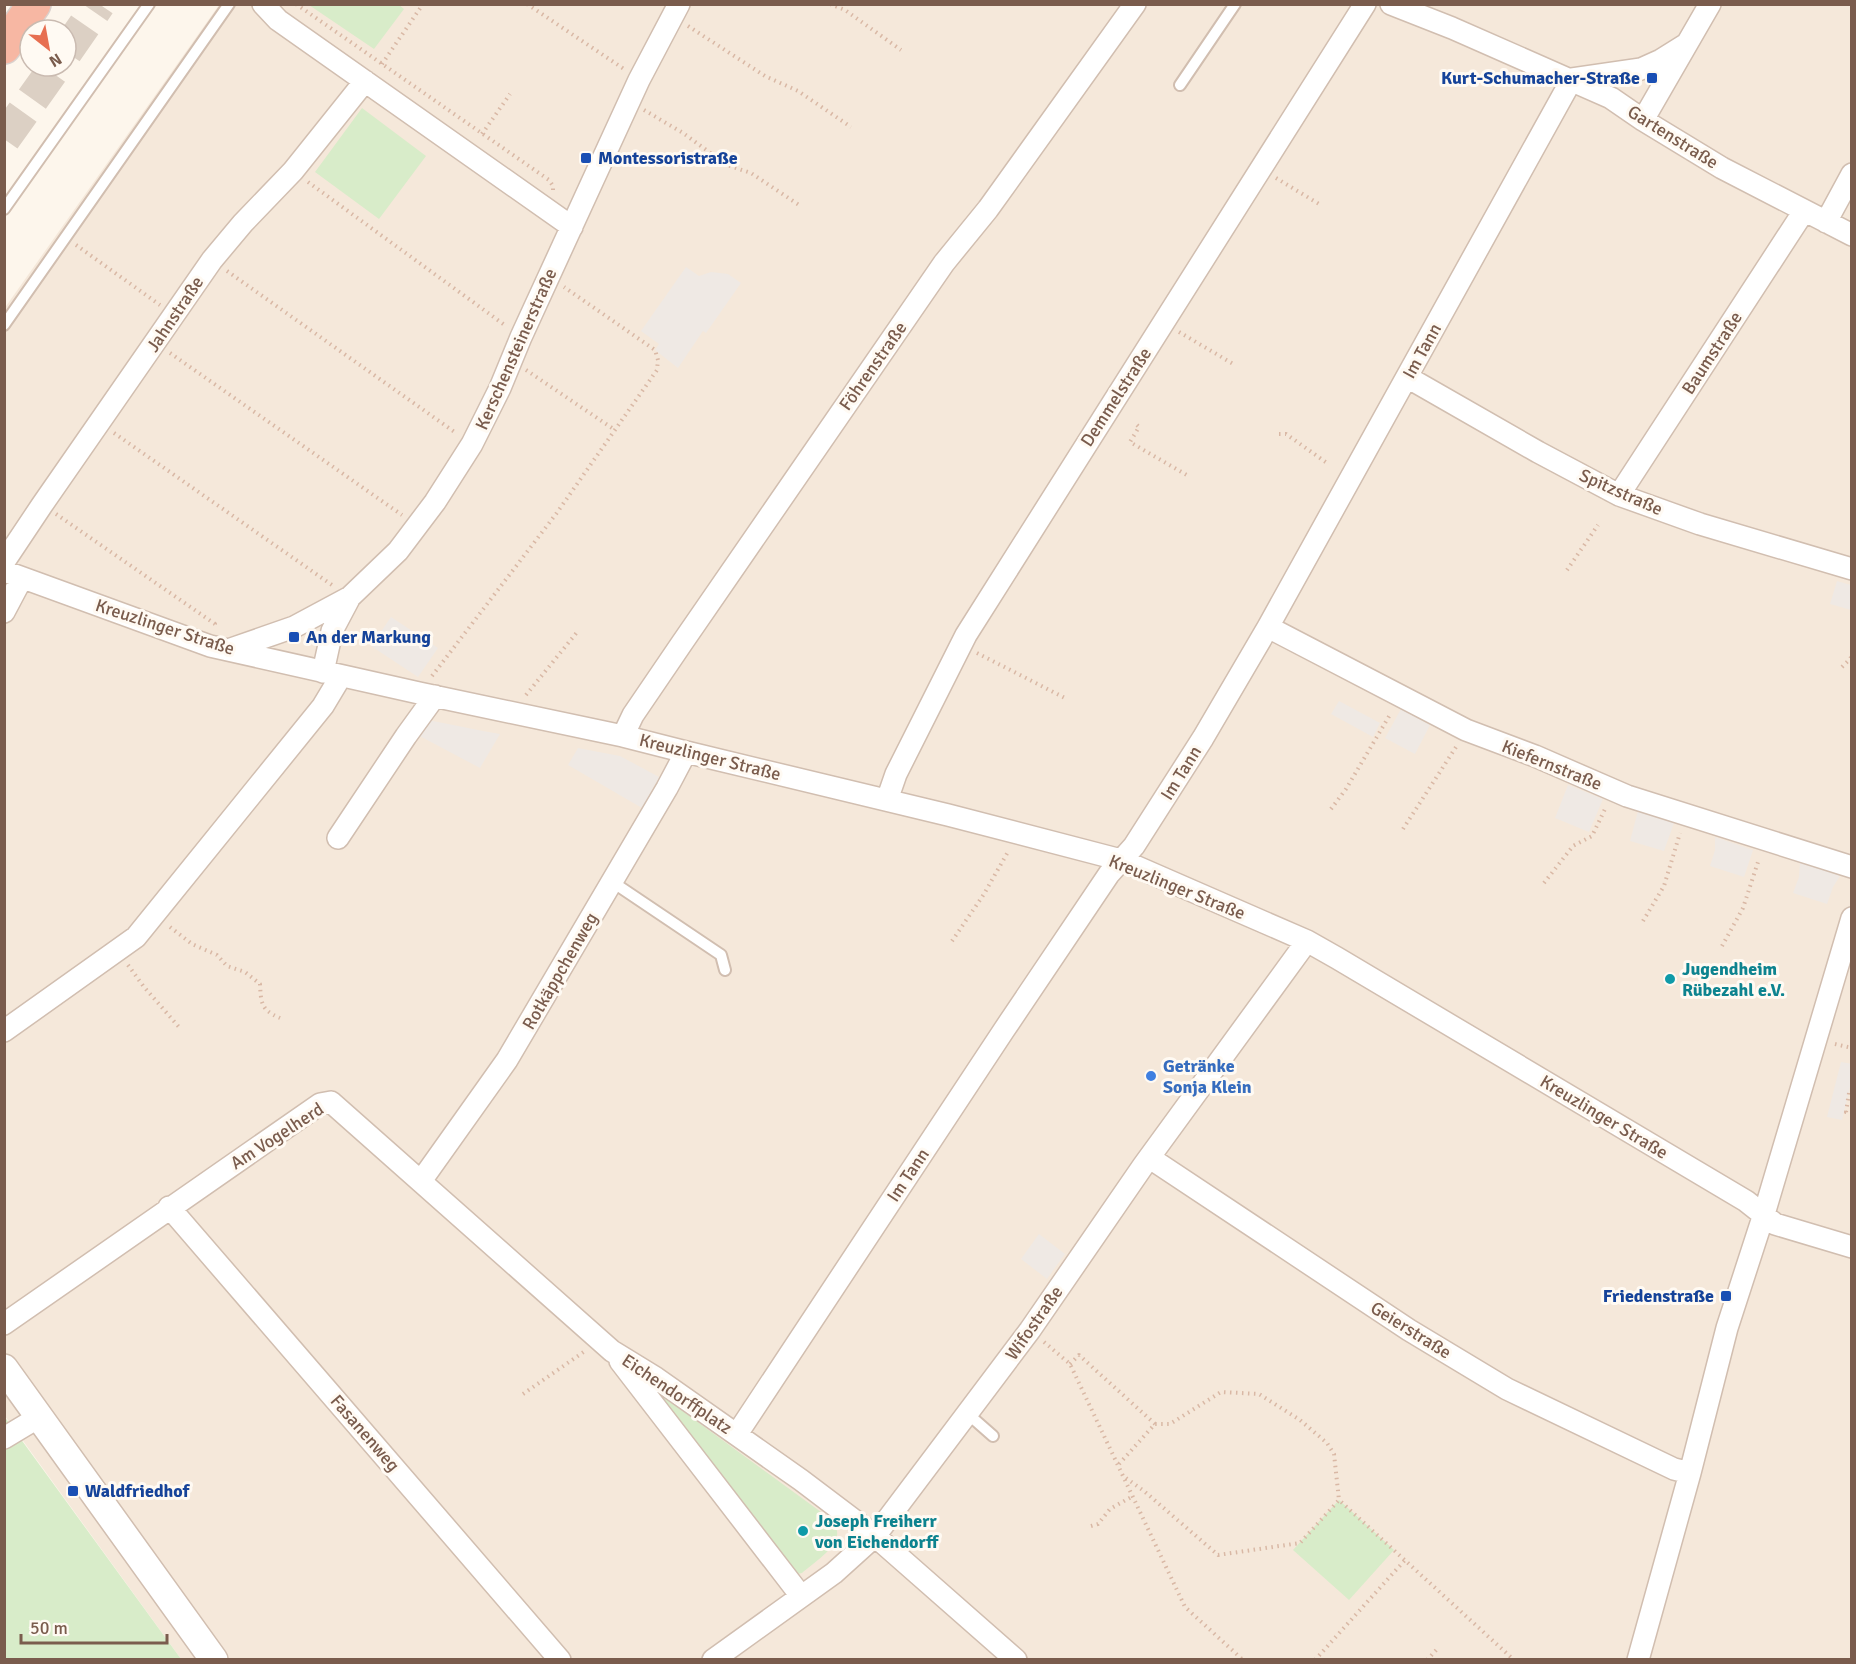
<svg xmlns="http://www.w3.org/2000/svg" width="1856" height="1664" font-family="Signika,sans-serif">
  <rect width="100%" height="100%" fill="#fdf6ec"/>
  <path fill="#f5e8da" d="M 219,5 L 1851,5 L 1851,1659 L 181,1659 L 5,1416 L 4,309 Z"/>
  <path fill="#efe9e4" d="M 686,267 L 699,276 L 711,272 L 728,274 L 741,283 L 706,333 L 703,331 L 678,368 L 655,350 L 659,344 L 641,331 Z
    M 1837,581 L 1851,585 L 1851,610 L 1830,604 Z
    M 391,617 L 438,648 L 418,677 L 371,646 Z
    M 1339,701 L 1380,723 L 1373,737 L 1331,714 Z
    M 1401,709 L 1430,725 L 1415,754 L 1385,738 Z
    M 423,719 L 483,731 L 500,734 L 480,768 L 414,733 Z
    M 578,748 L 620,756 L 659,777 L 642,808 L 568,765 Z
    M 1568,785 L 1603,799 L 1589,832 L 1555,818 Z
    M 1638,811 L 1674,823 L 1664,851 L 1630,841 Z
    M 1715,837 L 1753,850 L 1744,877 L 1710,866 L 1715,850 Z
    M 1800,862 L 1840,876 L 1833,887 L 1827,904 L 1793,893 L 1799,877 Z
    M 1841,1062 L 1852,1064 L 1851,1083 L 1842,1120 L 1827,1117 Z
    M 1039,1234 L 1065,1254 L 1047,1279 L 1021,1259 Z"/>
  <path fill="#d8ecc9" d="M 398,4 L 404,9 L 374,49 L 309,5 Z
    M 362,108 L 426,156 L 379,219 L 315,172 Z
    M 658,1396 L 662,1396 L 821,1512 C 825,1517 831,1521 835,1526 C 846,1543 813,1563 802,1573 L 797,1574 L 794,1572 Z
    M 4,1416 L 181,1659 L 5,1659 Z
    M 1339,1500 L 1394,1550 L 1349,1600 L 1293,1550 Z"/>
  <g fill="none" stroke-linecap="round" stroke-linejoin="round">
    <path stroke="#dcd0c4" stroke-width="33" stroke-dasharray="33 16" stroke-linecap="butt" d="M 66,52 L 99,4
      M 4,139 L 56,66"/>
    <defs>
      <path id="service" d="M 1180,85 L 1235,4
        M 4,209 L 149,4
        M 4,325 L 229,4
        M 611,881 L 721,955 L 725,970
        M 968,1414 L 993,1436"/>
      <path id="minor" d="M 263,4 L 278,20 L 572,227
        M 1391,4 L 1452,28 L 1611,98 L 1643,120 L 1722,168 L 1852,235
        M 1572,79 L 1641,69 L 1661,60 L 1685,45
        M 1643,120 L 1710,4
        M 1826,222 L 1852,174
        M 1407,377 L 1538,452 L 1619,495 L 1700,524 L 1852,569
        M 1619,495 L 1804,211
        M 4,562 L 42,505 L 212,260 L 243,223 L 293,171 L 365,81
        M 4,571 L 210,646 L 419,693 L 623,736 L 686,752 L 948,815 L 1121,860 L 1307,941 L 1337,958 L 1746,1201 L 1775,1224 L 1852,1247
        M 4,612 L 22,578
        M 1268,627 L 1466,730 L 1535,756 L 1627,796 L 1852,867
        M 231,649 L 294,627 L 350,597
        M 323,672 L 332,631 L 350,597 L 398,551 L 435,502 L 472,444 L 500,388 L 521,337 L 639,80 L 679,4
        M 623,736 L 633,715 L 682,643 L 944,263 L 988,209 L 1135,4
        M 887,800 L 896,774 L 966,635 L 1365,4
        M 338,838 L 406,736 L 435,696
        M 4,1031 L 136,937 L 323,706 L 341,676
        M 1150,1158 L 1409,1330 L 1507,1389 L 1674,1469 L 1690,1473
        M 421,1181 L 507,1060 L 667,788 L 686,752
        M 169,1207 L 560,1660
        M 4,1324 L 320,1104 L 331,1102 L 612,1351 L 656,1378 L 801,1480 L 875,1536 L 1016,1660
        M 620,1361 L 801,1596
        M 737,1434 L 1004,1030 L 1109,874 L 1134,846 L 1203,738 L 1268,627 L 1572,79
        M 4,1438 L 39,1417
        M 713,1660 L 834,1573 L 875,1536 L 1030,1330 L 1143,1166 L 1307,941
        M 1638,1660 L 1690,1473 L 1727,1328 L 1764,1214 L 1852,918"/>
      <path id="tertiary" d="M 4,1368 L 214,1660"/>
      <path id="motorway" d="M 4,47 L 34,4"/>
    </defs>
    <use href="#service" stroke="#d1beb0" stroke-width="14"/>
    <use href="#minor" stroke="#d1beb0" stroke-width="24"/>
    <use href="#tertiary" stroke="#d1beb0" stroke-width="30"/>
    <use href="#motorway" stroke="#dad1cd" stroke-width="36"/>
    <path stroke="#d9b8a5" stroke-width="4" stroke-dasharray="1.5 4.5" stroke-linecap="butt" d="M 296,4 L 549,180 L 553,186 L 553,190
      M 527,4 L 624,69
      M 830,4 L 845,10 L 901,50
      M 688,26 L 765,76 L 798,91 L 851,127
      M 382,64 L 423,4
      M 644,110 L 683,133 L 727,165 L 751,173 L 799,205
      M 482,134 L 510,94
      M 1276,178 L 1319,204
      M 308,182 L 506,326
      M 76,245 L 160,305
      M 227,271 L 456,433
      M 1179,332 L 1235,365
      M 170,353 L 402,515
      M 526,370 L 615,430
      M 1137,425 L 1139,427 L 1130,442 L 1190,477
      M 114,433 L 332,585
      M 1279,434 L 1286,434 L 1327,463
      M 56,514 L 215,624 L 214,627
      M 1567,570 L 1598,525
      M 977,653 L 1067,699
      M 1842,667 L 1850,659 L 1852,655
      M 432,676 L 556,514 L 657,370 L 658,360 L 655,350 L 564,287
      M 526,695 L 578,631
      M 1331,809 L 1346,789 L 1391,713
      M 1403,829 L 1456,747
      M 1544,883 L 1573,846 L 1592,836 L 1606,807
      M 1643,921 L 1664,886 L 1680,833
      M 170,927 L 192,944 L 217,955 L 227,966 L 245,972 L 260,984 C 261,1003 261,1010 280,1018
      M 952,941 L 984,894 L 1009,850
      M 1722,946 L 1743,908 L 1759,859
      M 128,965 L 144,987 L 179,1027
      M 1835,1044 L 1852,1048
      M 1849,1093 L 1846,1112 L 1852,1113
      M 1044,1342 L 1070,1364 L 1185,1607 L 1243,1660
      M 1070,1364 L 1079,1355 L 1155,1424
      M 523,1394 L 585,1351
      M 1119,1464 L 1155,1424 L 1170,1424 L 1221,1392 L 1259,1394 L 1300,1420 L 1327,1443 L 1334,1454 L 1339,1500
      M 1126,1478 L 1144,1491 L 1218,1555 L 1300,1543 L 1339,1500 L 1514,1660
      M 1091,1526 L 1098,1524 L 1110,1509 L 1133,1496
      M 1315,1660 L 1405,1560
      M 1427,1660 L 1439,1647"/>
    <use href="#service" stroke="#fff" stroke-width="10"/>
    <use href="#minor" stroke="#fff" stroke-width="21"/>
    <use href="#tertiary" stroke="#fff" stroke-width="27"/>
    <use href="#motorway" stroke="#f7b7a3" stroke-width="33"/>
  </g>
  <g fill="#1a4fb4" stroke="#fffaf3" stroke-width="2">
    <rect x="1646" y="72" width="12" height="12" rx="3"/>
    <rect x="580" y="152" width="12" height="12" rx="3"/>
    <rect x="288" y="631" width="12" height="12" rx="3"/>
    <rect x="1720" y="1290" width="12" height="12" rx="3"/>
    <rect x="67" y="1485" width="12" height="12" rx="3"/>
  </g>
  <g fill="#0f9aa8" stroke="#fffaf3" stroke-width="2">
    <circle cx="1670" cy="979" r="6"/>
    <circle cx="803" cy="1531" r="6"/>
  </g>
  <circle fill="#3f7fe0" stroke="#fffaf3" stroke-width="2" cx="1151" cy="1076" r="6"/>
  <g text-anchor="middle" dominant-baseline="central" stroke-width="6" stroke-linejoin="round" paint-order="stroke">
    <g font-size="18" font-weight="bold" fill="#164399" stroke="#fffaf3" text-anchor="start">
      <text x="1640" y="78" text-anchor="end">Kurt-Schumacher-Straße</text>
      <text x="598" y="158">Montessoristraße</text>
      <text x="306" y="637">An der Markung</text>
      <text x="1714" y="1296" text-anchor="end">Friedenstraße</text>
      <text x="85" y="1491">Waldfriedhof</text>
    </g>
    <g font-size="18" fill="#7a5c4d" stroke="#fffaf3">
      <text transform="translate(1673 137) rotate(32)">Gartenstraße</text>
      <text transform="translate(175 314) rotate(-56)">Jahnstraße</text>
      <text transform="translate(516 349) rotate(-66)">Kerschensteinerstraße</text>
      <text transform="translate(1422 351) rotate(-61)">Im Tann</text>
      <text transform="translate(1712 353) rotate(-57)">Baumstraße</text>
      <text transform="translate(873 366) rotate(-55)">Föhrenstraße</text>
      <text transform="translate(1116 397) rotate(-57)">Demmelstraße</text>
      <text transform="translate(1621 492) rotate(24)">Spitzstraße</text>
      <text transform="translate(165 627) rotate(18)">Kreuzlinger Straße</text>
      <text transform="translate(710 757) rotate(14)">Kreuzlinger Straße</text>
      <text transform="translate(1552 765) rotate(22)">Kiefernstraße</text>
      <text transform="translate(1181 773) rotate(-58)">Im Tann</text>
      <text transform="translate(1177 887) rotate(22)">Kreuzlinger Straße</text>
      <text transform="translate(560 971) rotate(-60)">Rotkäppchenweg</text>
      <text transform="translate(1604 1117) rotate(31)">Kreuzlinger Straße</text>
      <text transform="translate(277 1136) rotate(-33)">Am Vogelherd</text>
      <text transform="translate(908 1175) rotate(-56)">Im Tann</text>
      <text transform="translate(1034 1323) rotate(-55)">Wifostraße</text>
      <text transform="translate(1411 1330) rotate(32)">Geierstraße</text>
      <text transform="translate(677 1394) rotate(34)">Eichendorffplatz</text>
      <text transform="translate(365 1433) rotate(49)">Fasanenweg</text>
    </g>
    <g font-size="18" font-weight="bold" fill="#0d838f" stroke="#fffaf3" text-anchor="start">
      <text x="1682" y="969">Jugendheim<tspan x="1682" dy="21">Rübezahl e.V.</tspan></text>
      <text x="815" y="1521">Joseph Freiherr<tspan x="815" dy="21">von Eichendorff</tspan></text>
    </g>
    <g font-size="18" font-weight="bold" fill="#366cbe" stroke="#fffaf3" text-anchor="start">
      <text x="1163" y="1066">Getränke<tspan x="1163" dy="21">Sonja Klein</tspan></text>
    </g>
  </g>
  <rect width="1856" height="1664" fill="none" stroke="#7a5c4d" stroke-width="12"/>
  <g transform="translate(48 48) rotate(149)"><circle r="28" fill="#fffaf3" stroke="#cabbb1" stroke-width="1.5"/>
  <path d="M0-4.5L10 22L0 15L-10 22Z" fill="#e76f51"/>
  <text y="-9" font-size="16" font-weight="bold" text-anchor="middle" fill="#7a5c4d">N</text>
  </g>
  <path d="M21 1634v9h146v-9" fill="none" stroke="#7a5c4d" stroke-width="3"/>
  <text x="30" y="1634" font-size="18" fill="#7a5c4d" stroke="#fffaf3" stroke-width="4.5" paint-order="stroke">50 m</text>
</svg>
